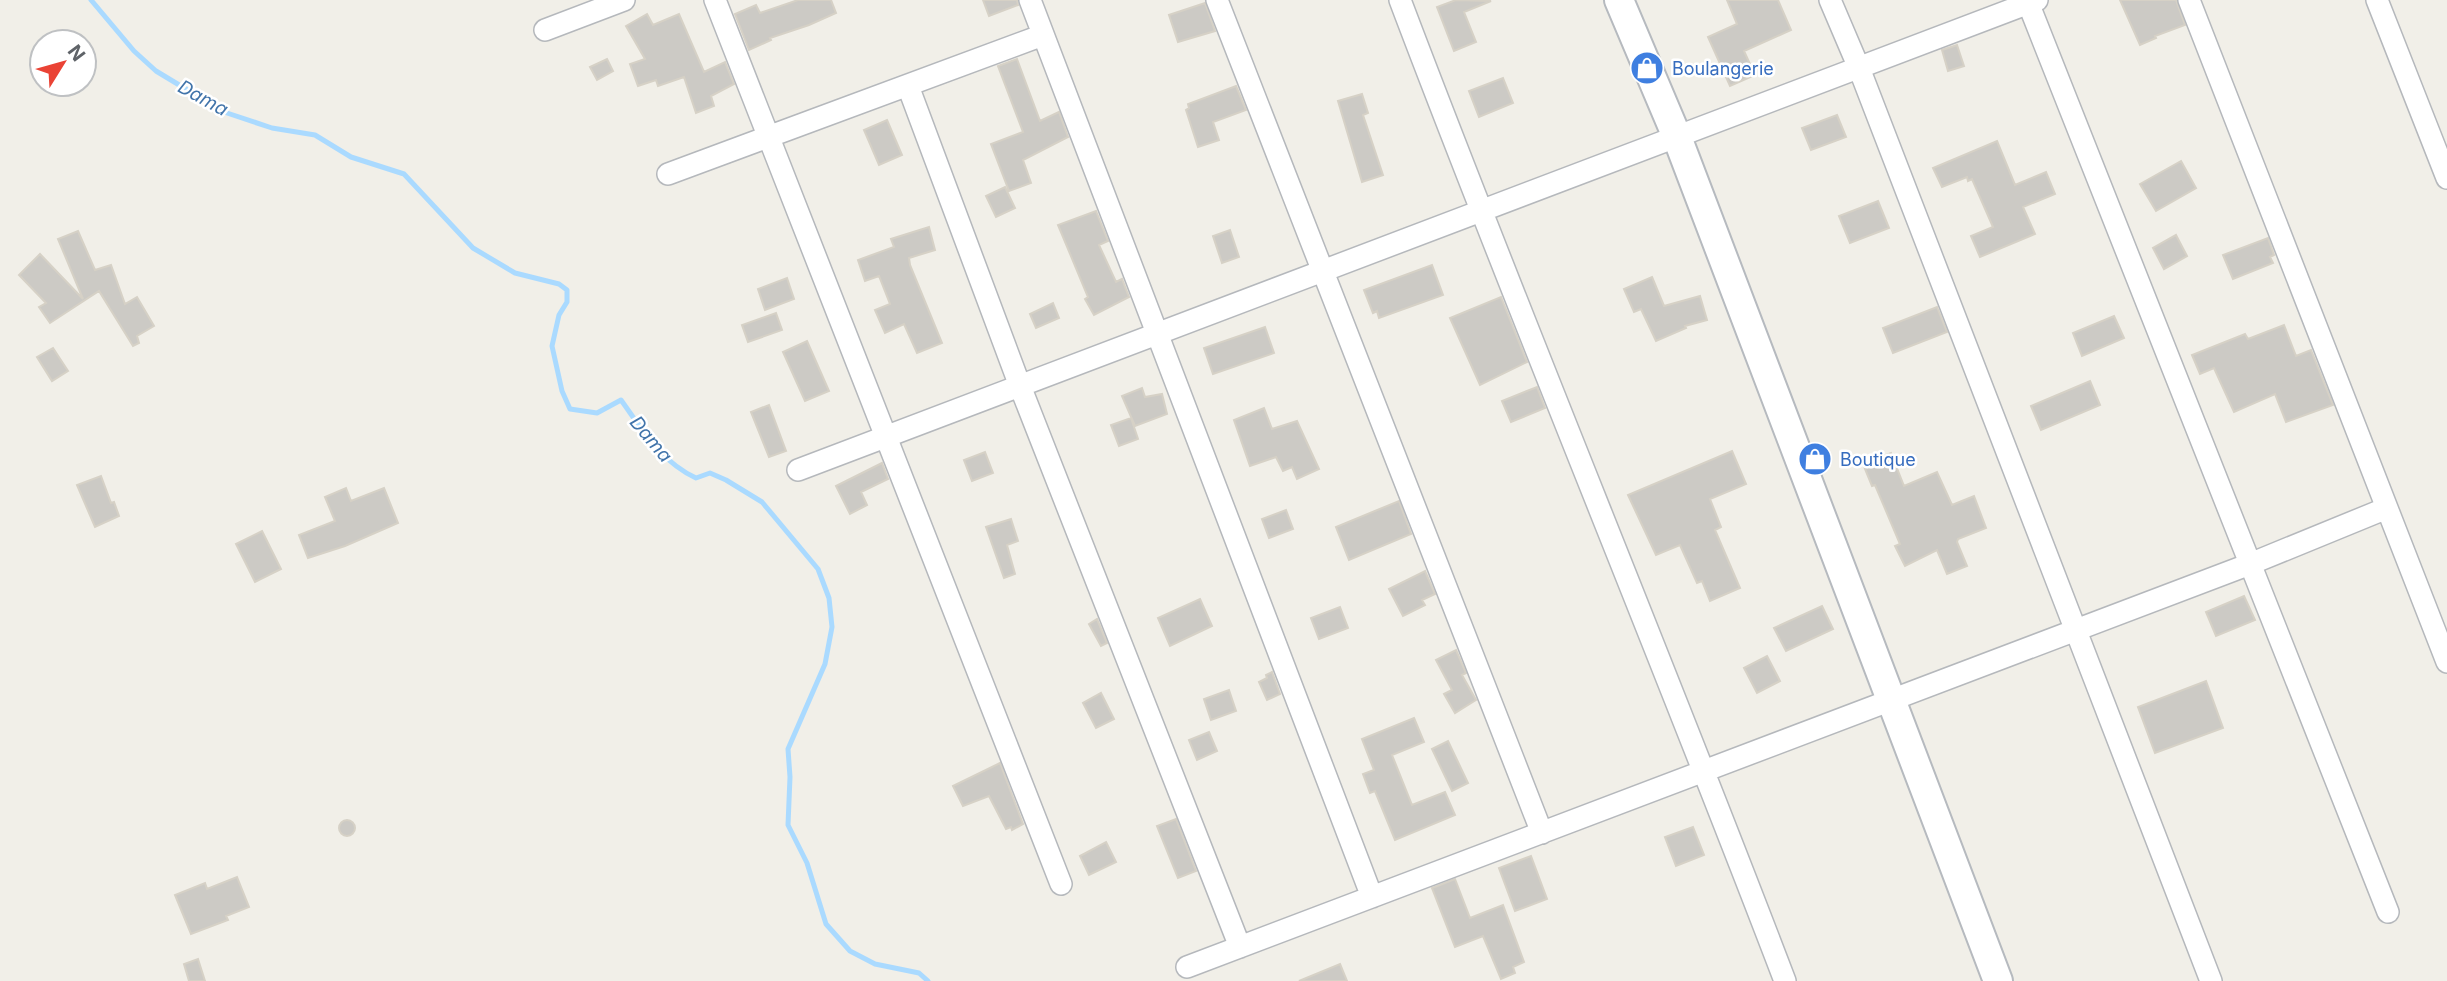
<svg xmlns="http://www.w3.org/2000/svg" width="2447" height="981" font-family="Inter,sans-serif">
  <rect width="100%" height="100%" fill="#f1efe8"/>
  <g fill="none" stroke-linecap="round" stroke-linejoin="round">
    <path stroke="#aadaff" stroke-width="5" d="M 91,0 L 134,51 L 156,71 L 224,112 L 272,128 L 315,135 L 351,157 L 404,174 L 473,248 L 515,273 L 559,284 L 567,290 L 567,302 L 559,315 L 552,346 L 562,391 L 570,409 L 597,413 L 621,400 C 642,429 661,462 696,478 L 710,473 L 726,480 L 762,502 L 818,569 L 829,598 L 832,627 L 825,664 L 788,749 L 790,777 L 788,825 L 807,863 L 826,924 L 850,951 L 875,964 L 919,973 L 928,981"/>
  </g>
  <path fill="#cccac5" stroke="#d6d1c6" stroke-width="2" d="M 798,0 L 831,0 L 836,13 L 809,25 L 770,38 L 771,40 L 749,50 L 735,14 L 756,5 L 760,13 Z
    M 983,0 L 1017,0 L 1018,5 L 989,16 Z
    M 1456,0 L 1491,1 L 1464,12 L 1476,42 L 1454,51 L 1437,7 Z
    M 1727,0 L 1778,0 L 1791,30 L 1744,51 L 1755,75 L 1730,86 L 1708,37 L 1737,24 Z
    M 2120,0 L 2176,0 L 2185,25 L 2155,36 L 2156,38 L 2140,45 Z
    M 1205,3 L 1215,31 L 1178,42 L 1169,15 Z
    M 647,14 L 653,25 L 679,14 L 704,72 L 725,62 L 734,84 L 711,96 L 714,106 L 696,113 L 684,77 L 658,86 L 656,80 L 638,86 L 630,64 L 645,59 L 626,26 Z
    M 1957,45 L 1964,66 L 1948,71 L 1942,50 Z
    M 607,59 L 613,71 L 597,80 L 590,67 Z
    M 1017,59 L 1040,121 L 1059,112 L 1068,137 L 1023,160 L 1031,183 L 1009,191 L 991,144 L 1023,132 L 998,66 Z
    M 1503,78 L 1513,103 L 1479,117 L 1469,91 Z
    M 1236,86 L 1246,110 L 1213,122 L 1219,140 L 1198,147 L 1186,110 L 1189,108 L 1188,104 Z
    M 1362,94 L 1368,113 L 1363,115 L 1383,175 L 1362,182 L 1338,101 Z
    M 1837,115 L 1846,137 L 1811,150 L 1802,128 Z
    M 887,120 L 902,155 L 879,165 L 864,130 Z
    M 1997,141 L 2015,185 L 2046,172 L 2055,194 L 2023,207 L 2035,234 L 1980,257 L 1971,236 L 1993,227 L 1972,179 L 1968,181 L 1967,177 L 1942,187 L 1933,168 Z
    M 2181,161 L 2196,188 L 2156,211 L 2140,184 Z
    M 1005,187 L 1015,208 L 996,217 L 986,196 Z
    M 1878,201 L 1889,228 L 1850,243 L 1839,216 Z
    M 1096,211 L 1108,241 L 1099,245 L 1116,282 L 1122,279 L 1129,297 L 1094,315 L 1085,299 L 1088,297 L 1058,225 Z
    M 929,227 L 935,250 L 909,258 L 910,265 L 942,343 L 917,353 L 904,324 L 885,333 L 875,310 L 890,304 L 879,276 L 865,281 L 858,260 L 894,247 L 891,239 Z
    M 1230,230 L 1239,257 L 1222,263 L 1213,236 Z
    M 78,231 L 95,270 L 111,265 L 125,304 L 137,297 L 154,326 L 137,336 L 139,343 L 133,346 L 99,291 L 50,323 L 39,307 L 46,303 L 19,275 L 40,254 L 83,299 L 58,239 Z
    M 2176,235 L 2187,256 L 2164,269 L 2153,248 Z
    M 2268,238 L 2274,255 L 2270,257 L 2273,263 L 2233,279 L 2223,255 Z
    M 1432,265 L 1443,295 L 1379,318 L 1377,311 L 1373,313 L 1364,290 Z
    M 1652,277 L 1664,306 L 1700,296 L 1707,320 L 1685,326 L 1686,328 L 1656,341 L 1641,309 L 1634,312 L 1624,289 Z
    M 787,278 L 794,299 L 765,310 L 758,289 Z
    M 1501,297 L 1527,362 L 1480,385 L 1450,318 Z
    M 1053,303 L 1059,318 L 1036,328 L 1030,314 Z
    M 1937,307 L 1947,332 L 1893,353 L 1883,328 Z
    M 776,313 L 782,330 L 748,342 L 742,325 Z
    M 2114,316 L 2124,338 L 2082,356 L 2073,333 Z
    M 2284,325 L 2296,356 L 2311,350 L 2333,405 L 2286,422 L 2275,394 L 2234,412 L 2214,368 L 2200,374 L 2192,355 L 2245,334 L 2248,339 Z
    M 1265,327 L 1274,353 L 1213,374 L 1204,348 Z
    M 807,341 L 829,391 L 805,401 L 783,352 Z
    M 53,348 L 68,371 L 52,381 L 37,357 Z
    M 2090,381 L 2100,405 L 2041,430 L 2031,406 Z
    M 1537,387 L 1545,408 L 1511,422 L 1502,401 Z
    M 1142,388 L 1145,397 L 1162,394 L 1167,414 L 1135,426 L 1122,396 Z
    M 769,405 L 786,451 L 769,457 L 751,412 Z
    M 1264,408 L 1272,429 L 1297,421 L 1319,469 L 1297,479 L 1292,467 L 1283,471 L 1276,457 L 1250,466 L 1234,420 Z
    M 1131,418 L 1138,439 L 1119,446 L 1111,425 Z
    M 1732,451 L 1746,484 L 1710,499 L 1721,527 L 1715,530 L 1740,588 L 1710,601 L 1702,581 L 1697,583 L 1680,545 L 1656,555 L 1628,495 Z
    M 985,452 L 993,473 L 972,481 L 964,460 Z
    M 1891,453 L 1904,486 L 1937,472 L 1952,505 L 1974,496 L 1986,528 L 1958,539 L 1957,542 L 1967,566 L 1947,574 L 1937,550 L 1905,566 L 1895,546 L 1900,544 L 1875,485 L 1872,486 L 1863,464 Z
    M 882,463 L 888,479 L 861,492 L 867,505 L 850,514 L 836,486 Z
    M 101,476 L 111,503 L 114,502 L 119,516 L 95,527 L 77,485 Z
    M 346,488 L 351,501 L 384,488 L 398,523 L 345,546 L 308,558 L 299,535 L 335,521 L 325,497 Z
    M 1399,501 L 1411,534 L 1349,560 L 1336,527 Z
    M 1286,510 L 1293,529 L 1269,538 L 1262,519 Z
    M 1011,519 L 1018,541 L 1007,545 L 1015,574 L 1004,578 L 986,527 Z
    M 262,531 L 281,569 L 255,582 L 236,544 Z
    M 1425,571 L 1435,594 L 1422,600 L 1425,605 L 1403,616 L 1389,589 Z
    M 2244,596 L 2255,620 L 2216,636 L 2206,612 Z
    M 1200,599 L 1212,626 L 1170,646 L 1158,618 Z
    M 1822,606 L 1833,629 L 1786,651 L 1774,628 Z
    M 1340,607 L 1348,628 L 1319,639 L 1311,618 Z
    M 1097,619 L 1107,643 L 1101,646 L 1089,624 Z
    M 1456,650 L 1466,673 L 1462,675 L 1476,700 L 1455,713 L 1444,694 L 1452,690 L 1436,660 Z
    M 1767,656 L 1780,681 L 1757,693 L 1744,668 Z
    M 1272,672 L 1280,694 L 1267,700 L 1259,682 L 1267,678 L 1266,675 Z
    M 2206,681 L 2223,728 L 2155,753 L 2138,707 Z
    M 1229,690 L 1236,711 L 1211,720 L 1204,699 Z
    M 1101,693 L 1114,719 L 1096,728 L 1083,703 Z
    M 1414,718 L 1424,742 L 1392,755 L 1412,805 L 1445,792 L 1455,815 L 1395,840 L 1375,791 L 1370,793 L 1363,774 L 1374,770 L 1362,739 Z
    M 1209,732 L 1217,751 L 1197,760 L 1189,740 Z
    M 1448,741 L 1468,783 L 1452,791 L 1432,749 Z
    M 1000,763 L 1023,824 L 1012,830 L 1011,827 L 1006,829 L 989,796 L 963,806 L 953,786 Z
    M 1176,819 L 1196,871 L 1178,878 L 1157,826 Z
    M339 828a8 8 0 1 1 16 0a8 8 0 1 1-16 0Z
    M 1693,827 L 1704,855 L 1676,866 L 1665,837 Z
    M 1106,842 L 1116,862 L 1089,875 L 1080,856 Z
    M 1531,856 L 1547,899 L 1515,911 L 1499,868 Z
    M 237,877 L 249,907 L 226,916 L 228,920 L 191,934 L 175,895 L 205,883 L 207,889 Z
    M 1455,879 L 1470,918 L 1503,905 L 1524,962 L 1513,967 L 1515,973 L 1501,979 L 1483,936 L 1455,947 L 1432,888 Z
    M 198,959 L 205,981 L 189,981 L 184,964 Z
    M 1340,964 L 1347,981 L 1299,981 Z"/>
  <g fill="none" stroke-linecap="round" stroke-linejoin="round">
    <defs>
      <path id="street" d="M 715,0 L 1061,884
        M 1030,0 L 1372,897
        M 1217,0 L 1542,833
        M 1400,0 C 1524,328 1660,653 1785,981
        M 1830,0 L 1859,68 L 2211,981
        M 2027,0 L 2388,912
        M 2189,0 L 2447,662
        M 2377,0 L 2447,178
        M 545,30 L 624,0
        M 908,86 L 1020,386 L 1240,947
        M 668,174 L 1043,35
        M 798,470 L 2037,0
        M 1187,967 L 2250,564 L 2387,508"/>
      <path id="secondary" d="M 1619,0 L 1677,137 L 1998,981"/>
    </defs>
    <use href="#street" stroke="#b5b8bc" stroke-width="24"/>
    <use href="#secondary" stroke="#b6babf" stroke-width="32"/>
    <use href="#street" stroke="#fff" stroke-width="21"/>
    <use href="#secondary" stroke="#fff" stroke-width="28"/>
  </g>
  <defs>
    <symbol id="shop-disc" viewBox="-11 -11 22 22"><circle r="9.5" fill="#3f7fe0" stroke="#fff"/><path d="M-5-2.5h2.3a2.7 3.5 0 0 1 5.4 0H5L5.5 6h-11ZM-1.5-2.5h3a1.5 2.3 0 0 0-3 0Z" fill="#fff"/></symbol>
  </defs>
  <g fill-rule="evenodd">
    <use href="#shop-disc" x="1628" y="49" width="38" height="38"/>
    <use href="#shop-disc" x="1796" y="440" width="38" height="38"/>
  </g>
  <g text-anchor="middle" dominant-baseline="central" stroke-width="5" stroke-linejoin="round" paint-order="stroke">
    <g font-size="18" fill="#366cbe" stroke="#fff" text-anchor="start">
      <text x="1672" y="68">Boulangerie</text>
      <text x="1840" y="459">Boutique</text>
    </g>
    <g font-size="19" font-style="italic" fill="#4174aa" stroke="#fff">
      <text transform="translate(203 98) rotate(29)">Dama</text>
      <text transform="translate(651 439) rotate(50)">Dama</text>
    </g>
  </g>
  <g transform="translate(63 63) rotate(53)"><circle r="33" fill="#ffffff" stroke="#bfc1c3" stroke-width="2"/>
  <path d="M0-5L12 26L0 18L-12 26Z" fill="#ea4335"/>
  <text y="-10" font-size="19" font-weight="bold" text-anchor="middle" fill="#5f6368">N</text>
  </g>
</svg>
